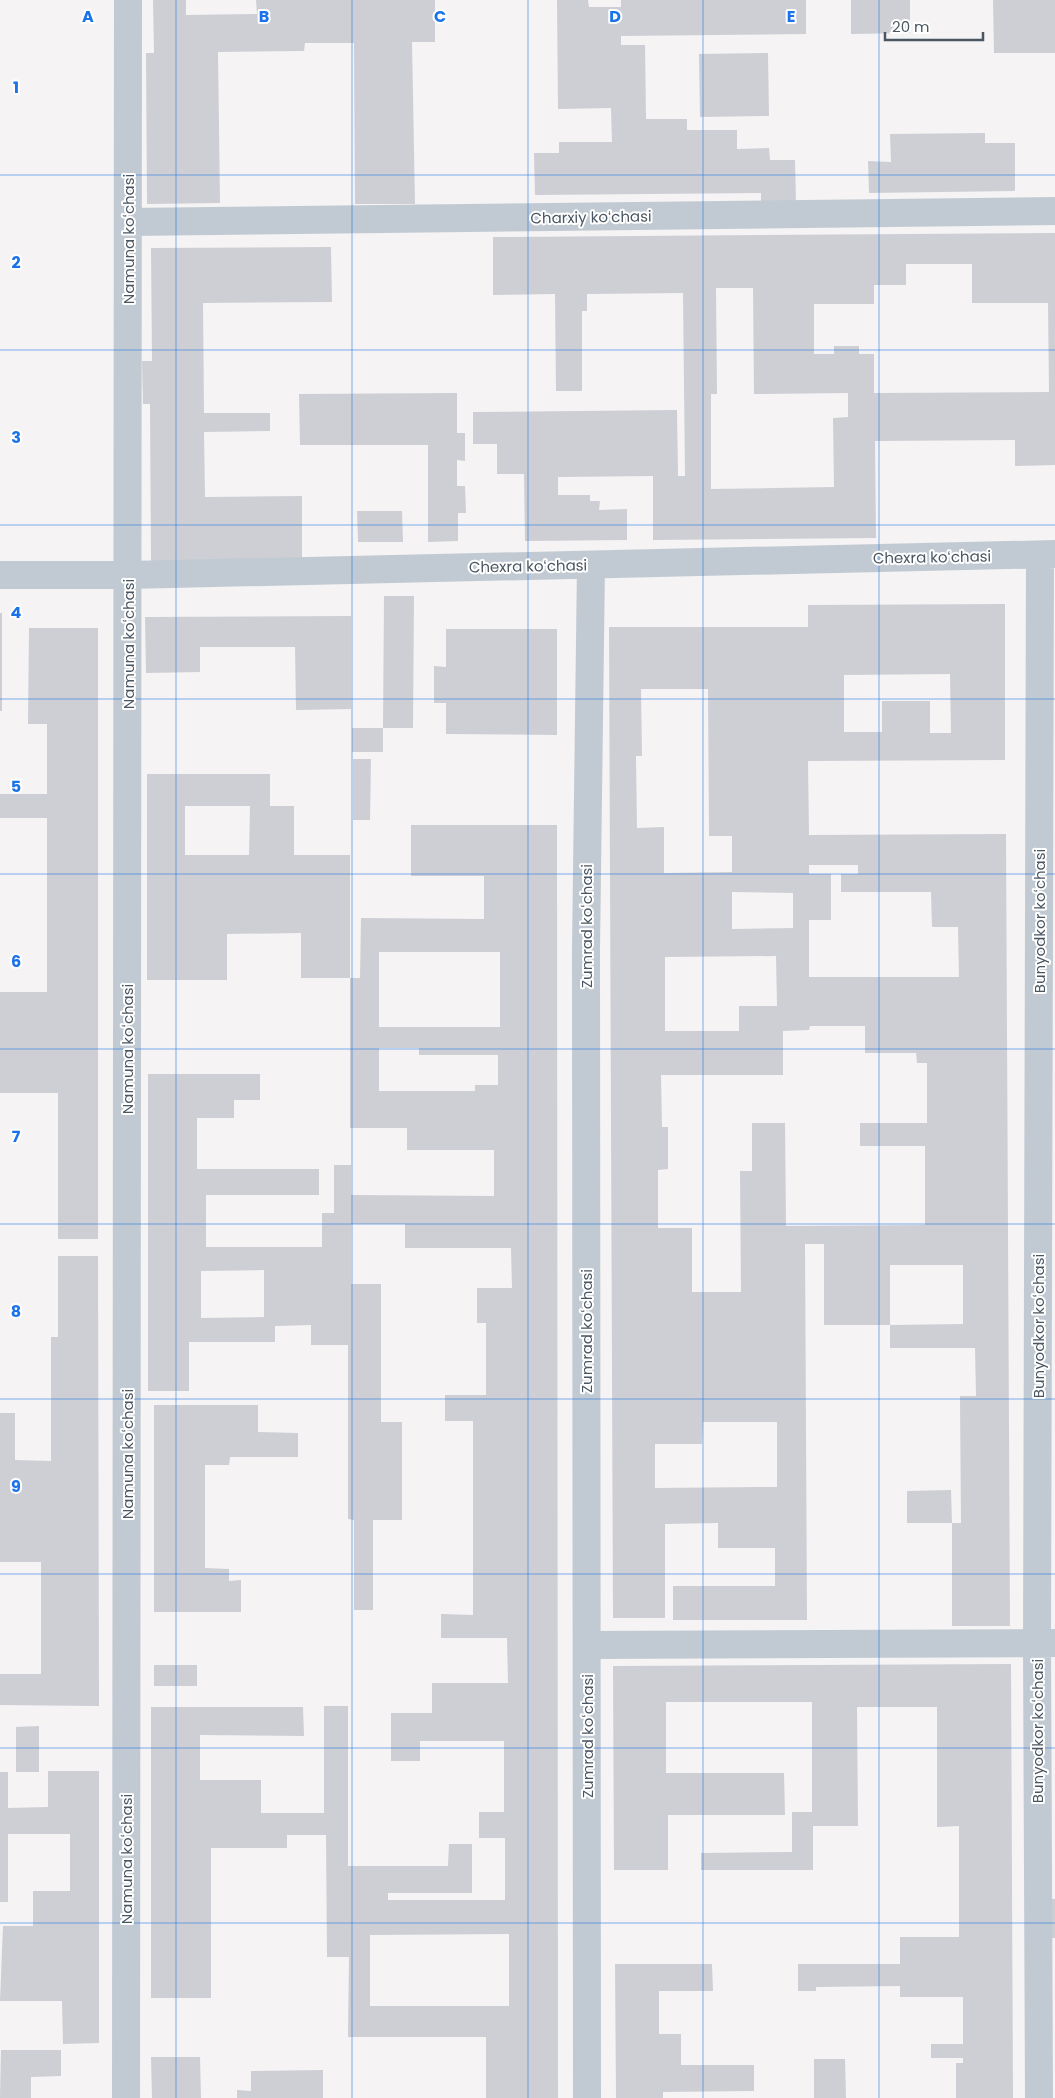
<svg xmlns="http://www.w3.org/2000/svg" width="1055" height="2098" font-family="Poppins,sans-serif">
  <rect width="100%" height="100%" fill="#f5f3f3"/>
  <path fill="#cdcfd5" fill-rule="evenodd" d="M 153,0 L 186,0 L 186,15 L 257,14 L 256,0 L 435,0 L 435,42 L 412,42 L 415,204 L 355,204 L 354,43 L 305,43 L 304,51 L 218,52 L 220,203 L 147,204 L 146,53 L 154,53 Z
    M 557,0 L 588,0 L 589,7 L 621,7 L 621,0 L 806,0 L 806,34 L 621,36 L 621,45 L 645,45 L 646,119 L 687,119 L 687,130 L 737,130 L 737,149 L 769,148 L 770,160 L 795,160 L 796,204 L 761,205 L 761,193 L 535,195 L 534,153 L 559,153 L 559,142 L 612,142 L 611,108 L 558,109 Z
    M 851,0 L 910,0 L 910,33 L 851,34 Z
    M 993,0 L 1055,0 L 1055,53 L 994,53 Z
    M 768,53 L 769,116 L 700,117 L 699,54 Z
    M 985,133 L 985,143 L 1015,143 L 1015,191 L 869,193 L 868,161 L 891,162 L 890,134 Z
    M 1055,233 L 1055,465 L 1015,466 L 1015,440 L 875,441 L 876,538 L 653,540 L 653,476 L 558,477 L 558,495 L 590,495 L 590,501 L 600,501 L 599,510 L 627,509 L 627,540 L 525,541 L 524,474 L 497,474 L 497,444 L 473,444 L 473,412 L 677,410 L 678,476 L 685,476 L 683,293 L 587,294 L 587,311 L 582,311 L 582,391 L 556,391 L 555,294 L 493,295 L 493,237 ZM 906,264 L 972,264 L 972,303 L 1048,303 L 1049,392 L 874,393 L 874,354 L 859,354 L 859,346 L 834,346 L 834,354 L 814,354 L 814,304 L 874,304 L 874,285 L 906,285 ZM 716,288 L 753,288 L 754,394 L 848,393 L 848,417 L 833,418 L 834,487 L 711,489 L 711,394 L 717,394 Z
    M 331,247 L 332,302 L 203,303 L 204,413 L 270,413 L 270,431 L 204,432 L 205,497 L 302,496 L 302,560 L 151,561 L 150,404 L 143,404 L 142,361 L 152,361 L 151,248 Z
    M 457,393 L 457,433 L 465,433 L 465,461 L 457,460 L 457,486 L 465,486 L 466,513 L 458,513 L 458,541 L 428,542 L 428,445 L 300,445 L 299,394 Z
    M 357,511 L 402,511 L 403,542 L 358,542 Z
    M 384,596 L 414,596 L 413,728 L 383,728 Z
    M 1005,604 L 1005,760 L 808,761 L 809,835 L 1006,834 L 1010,1626 L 952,1626 L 952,1523 L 907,1523 L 907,1491 L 951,1490 L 952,1523 L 961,1523 L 960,1396 L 976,1396 L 975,1348 L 890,1348 L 890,1325 L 824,1325 L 824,1244 L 805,1244 L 807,1620 L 673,1620 L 673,1586 L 775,1586 L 775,1548 L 718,1548 L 718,1523 L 665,1524 L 665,1618 L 613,1618 L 609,627 L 808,627 L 808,605 ZM 950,674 L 951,733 L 930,733 L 930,701 L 882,701 L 882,732 L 844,732 L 844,675 ZM 641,689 L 708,689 L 709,836 L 732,836 L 732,872 L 664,873 L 664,827 L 637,828 L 636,756 L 642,756 ZM 809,865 L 858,865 L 858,874 L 841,874 L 841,892 L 931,892 L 932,927 L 958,927 L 959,977 L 809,977 L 809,920 L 831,920 L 831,874 L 809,874 ZM 732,892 L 793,893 L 793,928 L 732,929 ZM 776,956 L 777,1006 L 739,1006 L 739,1031 L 665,1031 L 665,957 ZM 810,1026 L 865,1026 L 865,1053 L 916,1053 L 917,1063 L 927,1063 L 927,1123 L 860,1123 L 860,1146 L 925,1146 L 925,1225 L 786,1226 L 785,1123 L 752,1123 L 752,1171 L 740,1171 L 741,1292 L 692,1292 L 692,1228 L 658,1228 L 658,1170 L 668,1169 L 668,1127 L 662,1127 L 661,1075 L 783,1075 L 783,1031 L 809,1030 ZM 890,1265 L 963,1265 L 963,1324 L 890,1325 ZM 703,1422 L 777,1422 L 777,1487 L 655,1488 L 655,1444 L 702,1444 Z
    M 0,613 L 2,613 L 2,711 L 0,711 Z
    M 351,616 L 351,709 L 296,710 L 295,647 L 200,647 L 200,672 L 146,673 L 145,617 Z
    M 29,628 L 98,628 L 98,1239 L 58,1239 L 58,1093 L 0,1093 L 0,992 L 47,992 L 47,818 L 0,818 L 0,794 L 47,794 L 47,724 L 28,724 Z
    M 446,629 L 557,629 L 557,735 L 446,734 L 446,703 L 434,703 L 434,666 L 446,667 Z
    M 352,728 L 383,728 L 383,752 L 352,752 Z
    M 353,759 L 371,759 L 370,820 L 353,820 Z
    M 147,774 L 270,774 L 270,806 L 294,806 L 294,855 L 350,855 L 350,978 L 301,978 L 301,933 L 227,934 L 227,980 L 147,980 ZM 185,806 L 250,806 L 249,855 L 185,855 Z
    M 411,825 L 557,825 L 558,2098 L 486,2098 L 486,2037 L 348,2037 L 349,1957 L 327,1957 L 326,1835 L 287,1835 L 287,1848 L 211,1848 L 211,1998 L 151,1998 L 151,1707 L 303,1707 L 304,1736 L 200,1735 L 200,1780 L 261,1780 L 261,1813 L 324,1813 L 324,1706 L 348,1706 L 348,1866 L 448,1866 L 449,1844 L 472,1844 L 472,1893 L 388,1893 L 388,1900 L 505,1900 L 505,1838 L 479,1838 L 479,1812 L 504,1812 L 504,1741 L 420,1741 L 420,1761 L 391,1761 L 391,1713 L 432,1713 L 432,1683 L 508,1683 L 507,1638 L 441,1638 L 441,1614 L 473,1615 L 473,1421 L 445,1421 L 445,1395 L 486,1395 L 486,1323 L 477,1323 L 477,1288 L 512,1288 L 511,1248 L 405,1248 L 405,1224 L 351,1224 L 351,1284 L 381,1284 L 381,1422 L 402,1422 L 402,1520 L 373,1520 L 373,1610 L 354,1610 L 354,1520 L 348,1519 L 348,1345 L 311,1345 L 311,1325 L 275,1326 L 275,1342 L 189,1342 L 189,1391 L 148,1391 L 148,1074 L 260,1074 L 260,1100 L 234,1100 L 234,1118 L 197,1118 L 197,1169 L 319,1169 L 319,1195 L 206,1195 L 206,1247 L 322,1247 L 322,1213 L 334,1213 L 334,1165 L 351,1165 L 351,1195 L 494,1196 L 494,1150 L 407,1150 L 407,1128 L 350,1128 L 350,978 L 360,978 L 361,918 L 484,919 L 484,876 L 411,876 ZM 379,952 L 500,952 L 500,1027 L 379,1027 ZM 379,1048 L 419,1048 L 419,1055 L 498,1055 L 498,1085 L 475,1085 L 475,1091 L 379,1091 ZM 264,1270 L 264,1317 L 201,1318 L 201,1271 ZM 509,1934 L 509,2006 L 370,2006 L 370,1935 Z
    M 58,1256 L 98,1256 L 99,1706 L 0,1705 L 0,1674 L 41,1674 L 41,1562 L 0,1562 L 0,1413 L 15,1413 L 15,1460 L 51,1461 L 51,1337 L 58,1337 Z
    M 154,1405 L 258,1405 L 258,1432 L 298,1433 L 298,1457 L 230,1457 L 229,1465 L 205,1465 L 205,1568 L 229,1569 L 229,1581 L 241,1580 L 241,1612 L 154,1612 Z
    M 1011,1664 L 1013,2098 L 956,2098 L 956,2063 L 963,2063 L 963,2058 L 931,2058 L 931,2044 L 963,2044 L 963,1997 L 900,1997 L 900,1986 L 816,1987 L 816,1991 L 798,1991 L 798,1964 L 900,1964 L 900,1937 L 959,1937 L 959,1826 L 937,1827 L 937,1707 L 857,1707 L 858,1826 L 813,1826 L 813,1870 L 701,1870 L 701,1853 L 792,1852 L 792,1812 L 812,1812 L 812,1702 L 666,1702 L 666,1773 L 784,1773 L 785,1815 L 668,1815 L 668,1870 L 614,1870 L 613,1666 Z
    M 154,1665 L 197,1665 L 197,1686 L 154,1686 Z
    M 39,1726 L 39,1772 L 16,1772 L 16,1727 Z
    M 48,1771 L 99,1771 L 99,2043 L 63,2044 L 62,2001 L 0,2001 L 3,1926 L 33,1926 L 33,1891 L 70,1891 L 70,1834 L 8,1834 L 8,1902 L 0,1902 L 0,1772 L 8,1772 L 8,1808 L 48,1807 Z
    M 1049,1899 L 1055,1899 L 1055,1938 L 1050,1938 Z
    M 615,1964 L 712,1964 L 713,1991 L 659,1991 L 659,2034 L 681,2034 L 681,2065 L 754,2065 L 754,2091 L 663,2092 L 663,2098 L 616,2098 Z
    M 1,2050 L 61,2050 L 61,2076 L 31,2077 L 31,2098 L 0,2098 Z
    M 151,2057 L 200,2057 L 201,2098 L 152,2098 Z
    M 814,2059 L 845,2059 L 846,2098 L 814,2098 Z
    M 323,2070 L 323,2098 L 237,2098 L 237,2090 L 251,2091 L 251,2071 Z"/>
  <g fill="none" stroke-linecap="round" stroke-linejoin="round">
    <path stroke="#c1cad2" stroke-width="28" d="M 128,222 L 1055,211
      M 0,575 L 128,575 L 1055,554
      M 587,1645 L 1055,1643
      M 126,2098 L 128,0
      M 587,2098 L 586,949 L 591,565
      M 1039,2098 L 1037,1643 L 1040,555"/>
  </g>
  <path fill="none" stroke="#1a73e8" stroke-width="1" stroke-opacity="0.55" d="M 176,0 L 176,2098M 352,0 L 352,2098M 528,0 L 528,2098M 703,0 L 703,2098M 879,0 L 879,2098M 0,175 L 1055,175M 0,350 L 1055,350M 0,525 L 1055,525M 0,699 L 1055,699M 0,874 L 1055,874M 0,1049 L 1055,1049M 0,1224 L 1055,1224M 0,1399 L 1055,1399M 0,1574 L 1055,1574M 0,1748 L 1055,1748M 0,1923 L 1055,1923"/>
  <g text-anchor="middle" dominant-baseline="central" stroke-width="4" stroke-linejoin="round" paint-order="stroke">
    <g font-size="15" fill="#4a5661" stroke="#fff">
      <text transform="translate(591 217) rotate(-1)">Charxiy koʻchasi</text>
      <text transform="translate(128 239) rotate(-90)">Namuna koʻchasi</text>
      <text transform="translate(932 557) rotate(-1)">Chexra koʻchasi</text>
      <text transform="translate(528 566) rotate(-1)">Chexra koʻchasi</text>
      <text transform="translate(128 644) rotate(-90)">Namuna koʻchasi</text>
      <text transform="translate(1039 921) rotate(-90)">Bunyodkor koʻchasi</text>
      <text transform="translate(586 926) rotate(-90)">Zumrad koʻchasi</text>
      <text transform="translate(127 1049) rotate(-90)">Namuna koʻchasi</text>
      <text transform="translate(1038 1326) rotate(-90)">Bunyodkor koʻchasi</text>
      <text transform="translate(586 1331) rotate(-90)">Zumrad koʻchasi</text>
      <text transform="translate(127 1454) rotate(-90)">Namuna koʻchasi</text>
      <text transform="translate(1037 1731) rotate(-90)">Bunyodkor koʻchasi</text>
      <text transform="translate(587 1736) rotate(-90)">Zumrad koʻchasi</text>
      <text transform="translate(126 1859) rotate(-90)">Namuna koʻchasi</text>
    </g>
  </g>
  <g font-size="16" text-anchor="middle" font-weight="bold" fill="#1a73e8" stroke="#fff" stroke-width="4" stroke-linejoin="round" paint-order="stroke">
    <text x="88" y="22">A</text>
    <text x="264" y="22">B</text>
    <text x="440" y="22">C</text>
    <text x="615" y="22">D</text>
    <text x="791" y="22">E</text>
    <text x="16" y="93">1</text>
    <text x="16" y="268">2</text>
    <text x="16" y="443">3</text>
    <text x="16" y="618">4</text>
    <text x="16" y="792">5</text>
    <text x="16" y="967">6</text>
    <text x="16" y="1142">7</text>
    <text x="16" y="1317">8</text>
    <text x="16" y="1492">9</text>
  </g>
  <path d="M885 32v8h98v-8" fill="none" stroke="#4a5661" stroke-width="2.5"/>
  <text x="892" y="32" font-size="15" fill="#4a5661" stroke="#ffffff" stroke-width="4" paint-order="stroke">20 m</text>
</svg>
